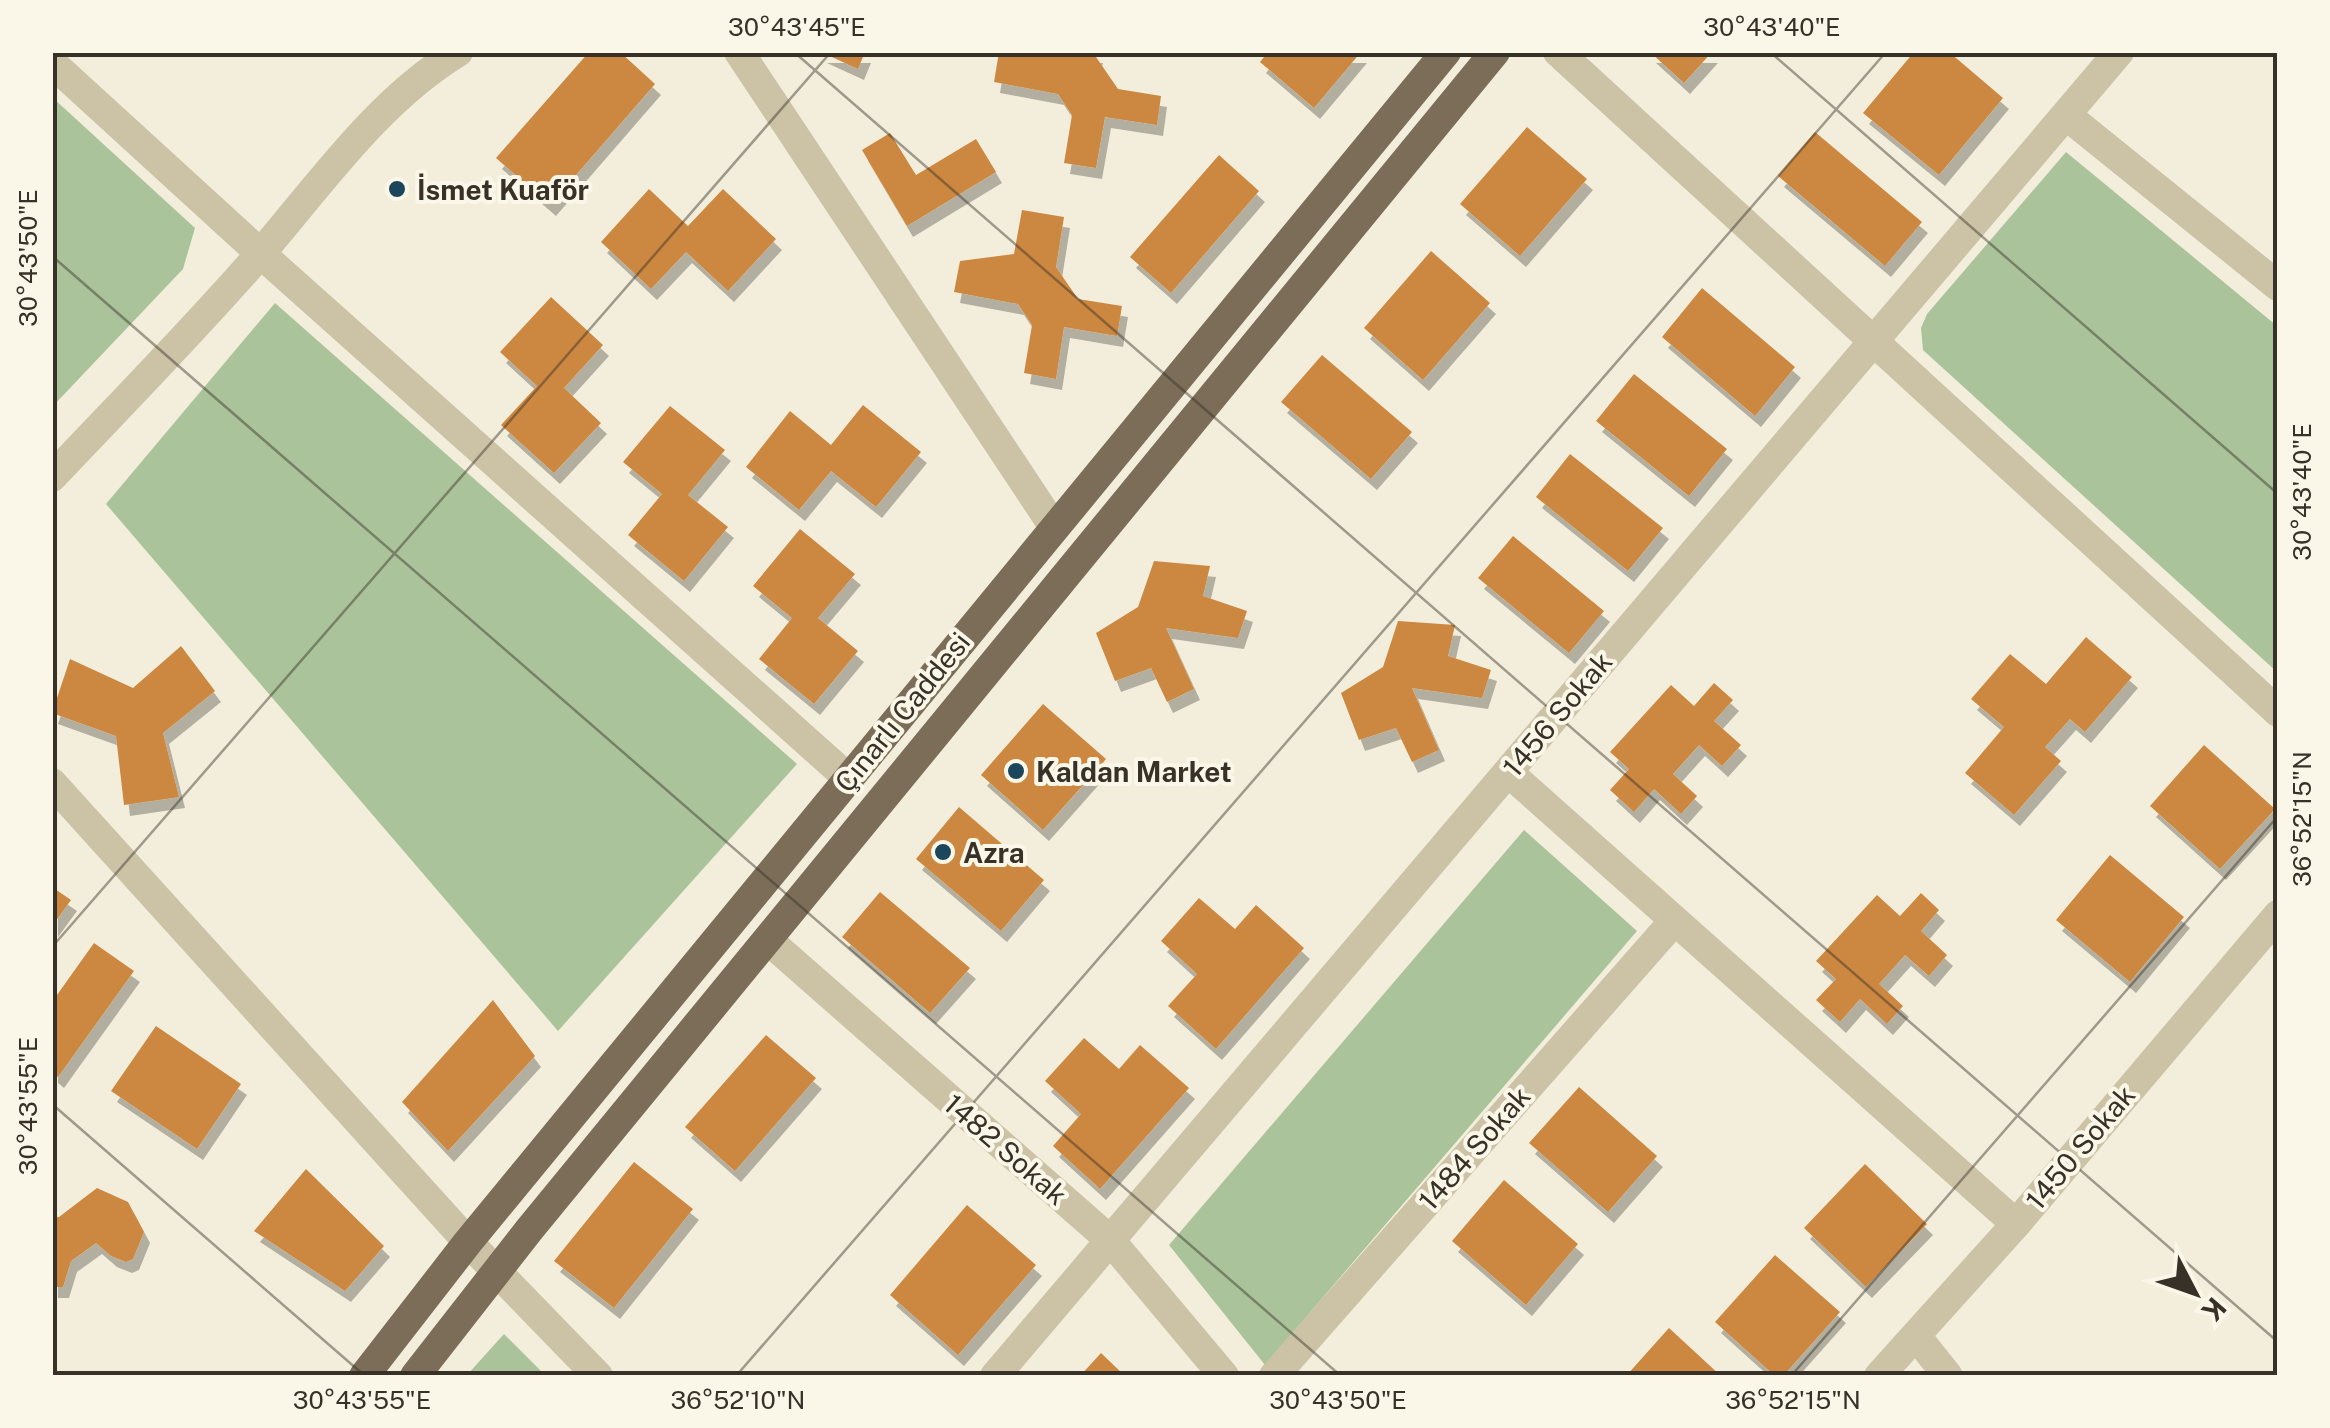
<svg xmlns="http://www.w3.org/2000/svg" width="2330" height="1428" font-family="'Public Sans',sans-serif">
  <defs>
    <filter id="shadow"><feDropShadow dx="6" dy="11" stdDeviation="0" flood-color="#0004"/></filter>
  </defs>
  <rect width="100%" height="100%" fill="#f3eedb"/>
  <path fill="#aac39a" d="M 53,98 L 195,228 L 183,269 L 53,406 Z
    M 2066,152 L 2277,326 L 2277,672 L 1923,350 L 1921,328 L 1927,314 Z
    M 275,303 L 797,764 L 558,1031 L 106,504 Z
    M 1524,830 L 1637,931 L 1265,1365 L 1169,1245 Z
    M 504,1334 L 545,1375 L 467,1375 Z"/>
  <path fill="#cc8840" filter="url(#shadow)" d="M 589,52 L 620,52 L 655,84 L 550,205 L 496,158 Z
    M 821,52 L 865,52 L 858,69 Z
    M 999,52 L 1097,52 L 1096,57 L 1118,89 L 1161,96 L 1157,125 L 1105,117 L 1096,168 L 1064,163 L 1072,115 L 1058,94 L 994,82 Z
    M 1268,52 L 1361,52 L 1314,108 L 1260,62 Z
    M 1650,52 L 1712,52 L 1684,83 Z
    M 1914,52 L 1949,52 L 2003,98 L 1939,175 L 1863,113 Z
    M 1527,127 L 1587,179 L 1520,256 L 1460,204 Z
    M 1815,132 L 1922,222 L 1885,266 L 1778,176 Z
    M 890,133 L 916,175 L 976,139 L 996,172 L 907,226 L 862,150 Z
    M 1219,155 L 1259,191 L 1171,293 L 1130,257 Z
    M 649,189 L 688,226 L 723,189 L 776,239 L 728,291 L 686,252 L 651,289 L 601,242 Z
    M 1022,210 L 1064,217 L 1056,267 L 1078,299 L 1122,306 L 1117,336 L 1064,327 L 1056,379 L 1024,373 L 1032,325 L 1018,304 L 954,292 L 960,261 L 1014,254 Z
    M 1431,251 L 1490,303 L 1423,380 L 1364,328 Z
    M 1702,288 L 1795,367 L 1755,416 L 1662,337 Z
    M 551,297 L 603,345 L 564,388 L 601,423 L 554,473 L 501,425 L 537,386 L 500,352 Z
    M 1322,355 L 1412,432 L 1371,479 L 1281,402 Z
    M 1634,374 L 1727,449 L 1689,496 L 1596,421 Z
    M 863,405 L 921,452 L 876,507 L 831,471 L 799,510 L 746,467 L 790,411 L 831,445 Z
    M 670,406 L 725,450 L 688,495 L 728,527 L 684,581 L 628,535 L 662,494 L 623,462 Z
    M 1570,454 L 1663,528 L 1628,571 L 1536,497 Z
    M 800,529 L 855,574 L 818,618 L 858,651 L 814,704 L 759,659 L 792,618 L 753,586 Z
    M 1513,536 L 1604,611 L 1569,653 L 1478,578 Z
    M 1154,561 L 1210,566 L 1203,596 L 1247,611 L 1238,638 L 1166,628 L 1194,689 L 1167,702 L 1151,668 L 1115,681 L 1096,633 L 1138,607 Z
    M 1398,621 L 1455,625 L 1448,656 L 1491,670 L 1482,698 L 1412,688 L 1439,750 L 1412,762 L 1396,728 L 1359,740 L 1341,693 L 1383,667 Z
    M 2086,637 L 2132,677 L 2085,732 L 2070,719 L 2045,747 L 2061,761 L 2014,815 L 1965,773 L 2004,727 L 1971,699 L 2010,654 L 2046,684 Z
    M 181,646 L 215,691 L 163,733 L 179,797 L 124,805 L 116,736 L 52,713 L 70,659 L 133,688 Z
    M 1714,683 L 1733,700 L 1714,721 L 1741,745 L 1722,766 L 1699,745 L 1673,774 L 1697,796 L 1681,814 L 1654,789 L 1634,812 L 1610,790 L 1629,769 L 1610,752 L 1671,685 L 1694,706 Z
    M 1043,704 L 1106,759 L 1043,830 L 981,775 Z
    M 2204,745 L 2275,809 L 2220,869 L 2150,806 Z
    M 959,807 L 1044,880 L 1001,931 L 916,859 Z
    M 2110,855 L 2184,917 L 2130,982 L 2056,920 Z
    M 52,887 L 71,900 L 52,926 Z
    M 880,892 L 970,968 L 930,1013 L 842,937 Z
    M 1921,893 L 1939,910 L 1921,931 L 1947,955 L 1929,976 L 1905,955 L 1879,984 L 1903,1006 L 1887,1024 L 1860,999 L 1840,1022 L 1816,1000 L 1836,979 L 1816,961 L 1877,895 L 1900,916 Z
    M 1199,898 L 1235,929 L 1256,905 L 1304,948 L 1216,1049 L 1168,1006 L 1197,974 L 1161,941 Z
    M 94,943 L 134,971 L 58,1077 L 52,1072 L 52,1002 Z
    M 493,1000 L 535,1056 L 448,1151 L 402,1102 Z
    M 156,1026 L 241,1084 L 197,1149 L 111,1091 Z
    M 766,1035 L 816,1078 L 735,1171 L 685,1127 Z
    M 1084,1038 L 1119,1069 L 1140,1045 L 1189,1088 L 1100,1189 L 1053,1146 L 1081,1114 L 1045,1081 Z
    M 1579,1087 L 1657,1156 L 1608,1212 L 1529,1143 Z
    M 634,1162 L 693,1209 L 614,1308 L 554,1261 Z
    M 1865,1164 L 1927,1224 L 1866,1287 L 1804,1228 Z
    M 306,1169 L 384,1246 L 345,1291 L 254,1231 Z
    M 1504,1180 L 1578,1244 L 1526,1305 L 1452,1241 Z
    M 97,1188 L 128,1202 L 144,1232 L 133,1259 L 126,1262 L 111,1256 L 96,1243 L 71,1261 L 63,1287 L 52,1287 L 52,1218 L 59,1217 Z
    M 967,1205 L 1036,1265 L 958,1355 L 890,1295 Z
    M 1775,1255 L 1840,1312 L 1783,1376 L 1775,1376 L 1715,1322 Z
    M 1669,1328 L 1721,1376 L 1626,1376 Z
    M 1101,1353 L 1125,1376 L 1080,1376 Z"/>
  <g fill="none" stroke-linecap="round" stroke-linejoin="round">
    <path stroke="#ccc2a6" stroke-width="30" d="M 739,52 L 1054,527
      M 1558,52 L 2278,712
      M 52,63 L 260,253 L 848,778
      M 2066,115 L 2278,286
      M 52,477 C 122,403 194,330 261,253 C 321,183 378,101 458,52
      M 1508,772 L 2016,1224
      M 52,783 L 468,1242 L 598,1376
      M 769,941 L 1110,1240 L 1224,1376
      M 1917,1337 L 1948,1376
      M 995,1376 L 2119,52
      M 1274,1376 L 1674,921
      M 1879,1376 L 2016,1224 L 2278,915"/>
    <path stroke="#7b6d58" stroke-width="30" d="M 364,1376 L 468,1242 L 1446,52
      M 415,1376 L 529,1230 L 1495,52"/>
  </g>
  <path fill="none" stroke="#383127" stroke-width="2.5" stroke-opacity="0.45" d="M 794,52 L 2278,1342M 1770,52 L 2278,494M 52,256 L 1341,1376M 52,947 L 831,52M 52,1104 L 365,1376M 736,1376 L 1886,52M 1791,1376 L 2278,816"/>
  <g fill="#1b465c" stroke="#faf7e8" stroke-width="4">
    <circle cx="397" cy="189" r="10"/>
    <circle cx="1016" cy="771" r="10"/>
    <circle cx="943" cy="852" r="10"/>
  </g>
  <g text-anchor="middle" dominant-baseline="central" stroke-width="8" stroke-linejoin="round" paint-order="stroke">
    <g font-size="28" font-weight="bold" fill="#383127" stroke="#faf7e8" text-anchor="start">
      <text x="417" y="189">İsmet Kuaför</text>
      <text x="1036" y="771">Kaldan Market</text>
      <text x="963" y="852">Azra</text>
    </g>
    <g font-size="28" fill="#383127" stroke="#faf7e8">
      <text transform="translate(902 712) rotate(-51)">Çınarlı Caddesi</text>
      <text transform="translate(1557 714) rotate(-50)">1456 Sokak</text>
      <text transform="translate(2080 1147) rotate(-50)">1450 Sokak</text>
      <text transform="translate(1474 1148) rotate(-49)">1484 Sokak</text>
      <text transform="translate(1006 1149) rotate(41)">1482 Sokak</text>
    </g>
  </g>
  <rect width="2330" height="1428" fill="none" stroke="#faf7e8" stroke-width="110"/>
  <g transform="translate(2195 1293) rotate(131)" stroke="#faf7e8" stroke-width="8" paint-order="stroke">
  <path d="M0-8L18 38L0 25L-18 38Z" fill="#383127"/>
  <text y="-15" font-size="28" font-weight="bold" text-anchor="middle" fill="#383127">K</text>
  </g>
  <rect x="55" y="55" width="2220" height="1318" fill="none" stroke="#383127" stroke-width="4"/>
  <g font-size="25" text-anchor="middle" fill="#383127">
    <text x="797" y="36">30°43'45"E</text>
    <text x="1772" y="36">30°43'40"E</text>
    <text transform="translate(28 258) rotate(-90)" y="9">30°43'50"E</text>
    <text transform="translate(2302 492) rotate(-90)" y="9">30°43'40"E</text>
    <text transform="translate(2302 819) rotate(-90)" y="9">36°52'15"N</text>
    <text transform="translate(28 1106) rotate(-90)" y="9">30°43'55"E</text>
    <text x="362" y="1409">30°43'55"E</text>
    <text x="738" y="1409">36°52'10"N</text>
    <text x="1338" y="1409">30°43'50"E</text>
    <text x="1793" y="1409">36°52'15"N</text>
  </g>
</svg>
